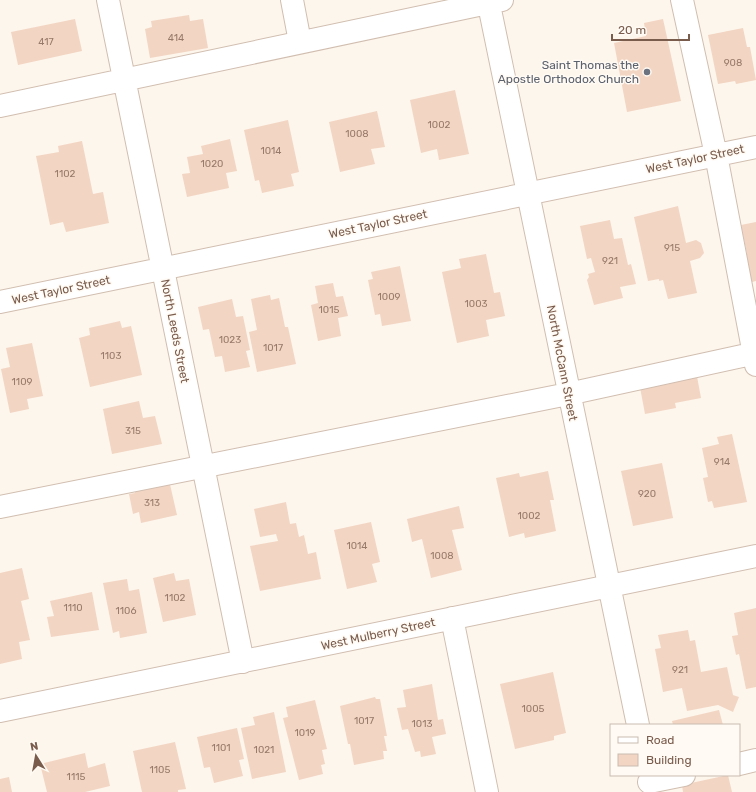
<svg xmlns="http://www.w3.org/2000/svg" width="756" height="792" font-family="Rubik,sans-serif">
  <rect width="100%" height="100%" fill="#fdf6ec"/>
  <path fill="#f3d5c3" d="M 189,15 L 190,21 L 203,19 L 208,48 L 150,58 L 145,29 L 152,27 L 151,21 Z
    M 75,19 L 82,51 L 18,65 L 11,32 Z
    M 663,19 L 681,101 L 627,112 L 614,43 L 646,36 L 644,23 Z
    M 743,28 L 747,47 L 750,47 L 756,80 L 736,84 L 735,81 L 718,84 L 708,35 Z
    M 455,90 L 469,154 L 439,160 L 437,149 L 421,153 L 410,100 Z
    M 377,111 L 385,147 L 371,149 L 375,164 L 340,172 L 329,122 Z
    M 288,120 L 299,172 L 291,174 L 294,186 L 262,193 L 259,180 L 255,181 L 244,130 Z
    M 230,139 L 237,171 L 226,173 L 229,188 L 187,197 L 182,174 L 190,173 L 187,157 L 203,154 L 201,146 Z
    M 82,141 L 93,194 L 103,192 L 109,223 L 66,232 L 63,222 L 50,225 L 36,156 L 59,152 L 58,146 Z
    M 678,206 L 686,243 L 696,240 L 701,243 L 704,253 L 700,258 L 690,261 L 697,293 L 668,299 L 663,280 L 659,281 L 659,279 L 648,281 L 634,217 Z
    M 610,220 L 614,239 L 622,238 L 628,265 L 631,264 L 636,284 L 620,287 L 623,298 L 594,305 L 587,280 L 589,277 L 588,274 L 595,272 L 591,258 L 587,259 L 580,226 Z
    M 756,222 L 756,281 L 748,283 L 742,256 L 747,254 L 741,225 Z
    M 486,254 L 494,293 L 500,292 L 505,316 L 486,320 L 489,336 L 457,343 L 442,272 L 461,268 L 459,259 Z
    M 400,266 L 411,321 L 382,326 L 380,314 L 375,315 L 368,280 L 373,279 L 371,272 Z
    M 333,283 L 336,297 L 343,296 L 348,316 L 338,318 L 341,336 L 318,341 L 311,305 L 318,303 L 315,286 Z
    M 270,295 L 271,300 L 279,298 L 285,327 L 288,327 L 296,364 L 257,372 L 249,332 L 257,330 L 251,299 Z
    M 232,299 L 236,317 L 243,316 L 250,350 L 246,351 L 250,367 L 225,372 L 222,356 L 215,357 L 209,329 L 203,330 L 198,307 Z
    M 120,321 L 122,328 L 131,326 L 142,375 L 90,387 L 79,338 L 90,335 L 89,328 Z
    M 32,343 L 43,396 L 27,399 L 29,409 L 10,413 L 1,369 L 10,367 L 6,348 Z
    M 696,371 L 701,398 L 675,403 L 676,408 L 645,414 L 639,382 Z
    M 139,401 L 143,418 L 155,416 L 162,444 L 112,454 L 103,409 Z
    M 732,434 L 747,502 L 714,508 L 712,501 L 708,502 L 703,478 L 708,477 L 702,448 L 719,444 L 717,437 Z
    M 662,463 L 673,518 L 633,526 L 621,471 Z
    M 548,471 L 554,500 L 550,500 L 556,531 L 525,538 L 524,533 L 509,537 L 496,478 L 519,473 L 520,477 Z
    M 169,480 L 177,515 L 141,523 L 139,512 L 133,514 L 129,494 L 135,493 L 134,488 Z
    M 286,502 L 290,524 L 296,523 L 299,537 L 304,535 L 308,554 L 316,552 L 321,579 L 260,591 L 250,546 L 278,541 L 276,534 L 260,537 L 254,509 Z
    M 459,506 L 464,528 L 452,530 L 462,570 L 431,578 L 422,539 L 412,542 L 407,519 Z
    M 371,522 L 380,562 L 372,564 L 377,582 L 347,589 L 334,530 Z
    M 22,568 L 29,599 L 21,601 L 30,640 L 19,642 L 22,659 L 0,664 L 0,573 Z
    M 174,573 L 176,581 L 189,579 L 196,615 L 163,622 L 153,578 Z
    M 127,579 L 129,591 L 139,589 L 147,633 L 120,638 L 119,631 L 113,633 L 103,583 Z
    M 92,592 L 99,630 L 51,637 L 47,617 L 54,616 L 50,601 Z
    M 756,608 L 756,687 L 746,689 L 739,654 L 736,655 L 732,636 L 738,635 L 734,613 Z
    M 688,630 L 690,641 L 695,640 L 701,672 L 727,667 L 733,695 L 739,697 L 733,712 L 718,705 L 687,711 L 682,688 L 663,692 L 655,649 L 661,648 L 658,635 Z
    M 553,672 L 566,733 L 554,736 L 554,740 L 515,749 L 500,684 Z
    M 432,684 L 438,720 L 443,719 L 446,734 L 432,737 L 436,754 L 421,757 L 420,751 L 415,752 L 408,729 L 402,730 L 397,708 L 406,707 L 403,690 Z
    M 375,697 L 376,699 L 380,699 L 387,736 L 384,736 L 387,751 L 383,751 L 384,759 L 354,765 L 350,744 L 348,744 L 340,706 Z
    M 315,700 L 327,749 L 322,750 L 325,764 L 321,765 L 323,774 L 299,780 L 283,718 L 288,717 L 286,707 Z
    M 719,710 L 723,725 L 673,725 L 672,721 Z
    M 274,712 L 286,772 L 252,779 L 241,728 L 255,725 L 253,717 Z
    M 237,728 L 244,759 L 239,760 L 243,776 L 214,783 L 210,767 L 204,768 L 197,737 Z
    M 175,742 L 186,789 L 178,790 L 178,792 L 142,792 L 133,751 Z
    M 85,753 L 88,768 L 105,763 L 110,786 L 85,792 L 47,792 L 40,764 Z
    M 728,775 L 732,792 L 683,792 L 682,785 Z
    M 9,777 L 12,792 L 0,792 L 0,779 Z"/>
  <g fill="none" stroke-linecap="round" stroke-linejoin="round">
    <defs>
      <path id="minor" d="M 108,0 L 243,662
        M 292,0 L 300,42
        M 488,0 L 638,725
        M 682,0 L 716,155 L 756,365
        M 0,106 L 502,0
        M 0,302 L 756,147
        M 0,507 L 568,394 L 756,353
        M 452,618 L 487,792
        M 0,711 L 756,556
        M 739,764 L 756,760
        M 649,782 L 684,775"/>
    </defs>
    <use href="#minor" stroke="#d1beb0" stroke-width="24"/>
    <use href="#minor" stroke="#fff" stroke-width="22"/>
  </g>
  <circle fill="#6b7280" stroke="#fffaf3" stroke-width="1.5" cx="647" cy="72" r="4"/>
  <g text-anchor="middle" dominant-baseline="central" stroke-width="3" stroke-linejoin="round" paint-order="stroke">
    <g font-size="10" fill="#987a6a">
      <text x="176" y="38">414</text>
      <text x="46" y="42">417</text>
      <text x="733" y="63">908</text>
      <text x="439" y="125">1002</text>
      <text x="357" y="134">1008</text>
      <text x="271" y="151">1014</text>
      <text x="212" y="164">1020</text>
      <text x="65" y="174">1102</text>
      <text x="672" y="248">915</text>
      <text x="610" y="261">921</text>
      <text x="389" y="297">1009</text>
      <text x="476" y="304">1003</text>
      <text x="329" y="310">1015</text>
      <text x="230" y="340">1023</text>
      <text x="273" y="348">1017</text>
      <text x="111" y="356">1103</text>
      <text x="22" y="382">1109</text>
      <text x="133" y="431">315</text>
      <text x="722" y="462">914</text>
      <text x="647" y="494">920</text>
      <text x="152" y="503">313</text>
      <text x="529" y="516">1002</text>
      <text x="357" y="546">1014</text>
      <text x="442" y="556">1008</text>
      <text x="175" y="598">1102</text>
      <text x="73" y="608">1110</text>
      <text x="126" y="611">1106</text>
      <text x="680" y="670">921</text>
      <text x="533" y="709">1005</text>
      <text x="364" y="721">1017</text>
      <text x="422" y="724">1013</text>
      <text x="305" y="733">1019</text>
      <text x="221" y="748">1101</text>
      <text x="264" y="750">1021</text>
      <text x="160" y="770">1105</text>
      <text x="76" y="777">1115</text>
    </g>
    <g font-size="12" fill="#5b616d" stroke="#fffaf3" text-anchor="end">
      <text x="639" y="65">Saint Thomas the<tspan x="639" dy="14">Apostle Orthodox Church</tspan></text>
    </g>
    <g font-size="12" fill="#7a5c4d" stroke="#fffaf3">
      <text transform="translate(695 159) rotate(-12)">West Taylor Street</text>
      <text transform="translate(378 224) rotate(-12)">West Taylor Street</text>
      <text transform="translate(61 290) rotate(-12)">West Taylor Street</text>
      <text transform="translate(175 331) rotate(79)">North Leeds Street</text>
      <text transform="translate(562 363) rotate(79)">North McCann Street</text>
      <text transform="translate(378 634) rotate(-12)">West Mulberry Street</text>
    </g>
  </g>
  <rect x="610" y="724" width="130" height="52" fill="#fffaf3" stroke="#cabbb1"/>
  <rect x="618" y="737" width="20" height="6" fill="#ffffff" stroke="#cabbb1"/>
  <text x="646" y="744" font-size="12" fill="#7a5c4d">Road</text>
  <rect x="618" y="754" width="20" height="12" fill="#f3d5c3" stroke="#cabbb1"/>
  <text x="646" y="764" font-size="12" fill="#7a5c4d">Building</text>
  <g transform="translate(36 756) rotate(349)" stroke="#fffaf3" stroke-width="3" paint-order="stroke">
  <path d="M0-3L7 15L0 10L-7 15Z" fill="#7a5c4d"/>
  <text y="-6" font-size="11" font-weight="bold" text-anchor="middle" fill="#7a5c4d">N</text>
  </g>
  <path d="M612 34v6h77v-6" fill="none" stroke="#7a5c4d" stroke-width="2"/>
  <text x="618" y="34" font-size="12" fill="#7a5c4d" stroke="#fffaf3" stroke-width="3" paint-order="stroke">20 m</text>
</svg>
